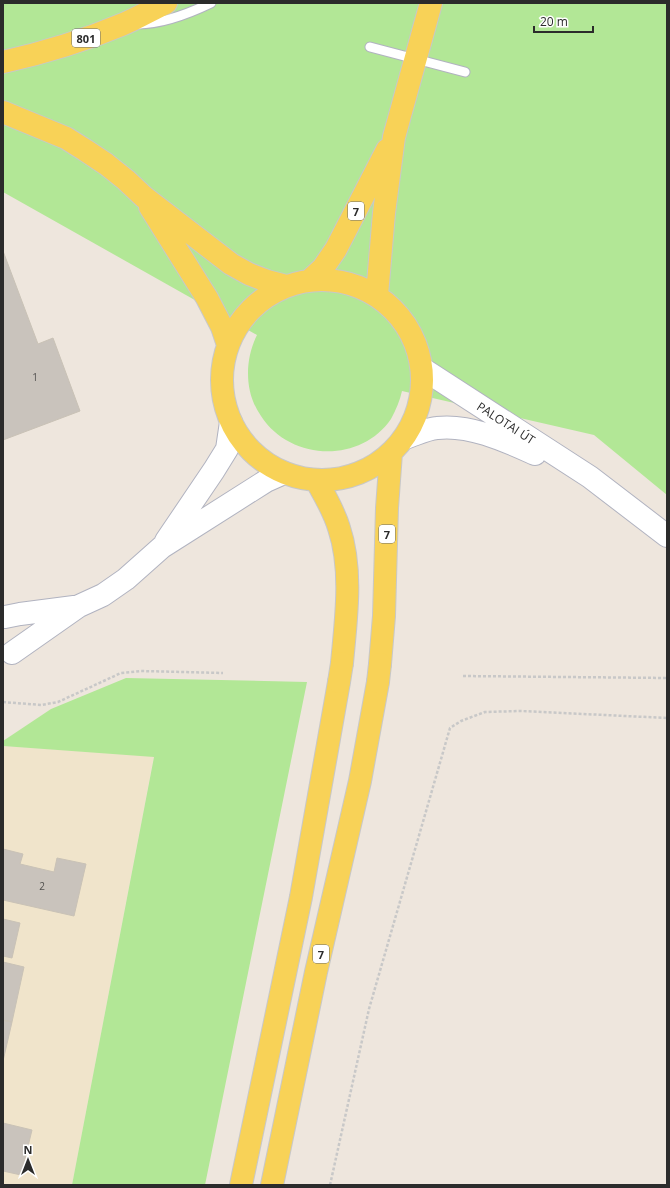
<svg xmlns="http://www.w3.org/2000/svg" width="670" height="1188" font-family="'Open Sans',sans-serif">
  <rect width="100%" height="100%" fill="#eee6dd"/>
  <path fill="#f0e4cb" d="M 3,746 L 154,756 L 72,1185 L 3,1185 Z"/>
  <path fill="#b2e796" d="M 3,3 L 667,3 L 667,495 L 594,435 L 402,391 C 400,400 396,410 391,419 C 360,464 290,461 261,416 C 252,403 248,389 248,373 C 248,361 251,347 257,335 L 3,192 Z
    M 126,678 L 307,682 L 205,1185 L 72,1185 L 154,757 L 3,746 L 3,741 L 51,709 Z"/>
  <path fill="#c9c3bc" stroke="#c9c2b6" d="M 3,251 L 38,344 L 53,338 L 80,411 L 3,440 Z
    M 3,849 L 23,854 L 20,864 L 54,872 L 57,858 L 86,864 L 74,916 L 3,900 Z
    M 3,919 L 20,923 L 12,958 L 3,956 Z
    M 3,962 L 24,967 L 12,1022 L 3,1020 Z
    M 3,1020 L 12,1022 L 3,1061 Z
    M 3,1123 L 32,1130 L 21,1175 L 3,1171 Z"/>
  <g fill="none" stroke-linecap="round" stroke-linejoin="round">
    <defs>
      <path id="service" d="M 138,24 C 163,24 188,14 211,3
        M 370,47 L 465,72"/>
      <path id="tertiary" d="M 166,541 L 214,470 L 227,449 L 231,422
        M 5,617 L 20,614 L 74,607
        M 12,653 L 79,606 L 103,595 L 126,579 L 162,547 L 266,481 L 284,473"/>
      <path id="secondary" d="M 423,369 L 590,477 L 667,536
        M 405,438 C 415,435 426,429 437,428 C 470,424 506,441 535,454"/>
      <path id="primary" d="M 3,62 C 43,53 83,41 121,25 C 136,19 151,10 166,3
        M 3,112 L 66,138 L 85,150 L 106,164 L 126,180 L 144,197 L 231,264 L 249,274 L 267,281 L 286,286
        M 150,207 L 207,298 L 222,327 L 227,342
        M222 380a100 100 0 1 1 200 0a100 100 0 1 1-200 0Z
        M 310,280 L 323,268 L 336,249 L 387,150
        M 377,295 L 384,213 L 394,137 L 431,3
        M 316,480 C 325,496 334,511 339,528 C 353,570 346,619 342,663
        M 380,664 L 384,616 L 387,508 L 391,453
        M 241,1185 L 301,897 L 339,682
        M 272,1185 L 316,972 L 360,781 L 378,682"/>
    </defs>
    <use href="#service" stroke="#b1b3c0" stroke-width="11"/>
    <use href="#tertiary" stroke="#b1b3c0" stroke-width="24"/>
    <use href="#secondary" stroke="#b1b3c0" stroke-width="24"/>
    <use href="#primary" stroke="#c8c8c8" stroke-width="24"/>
    <path stroke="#c8c8c8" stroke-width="2.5" stroke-dasharray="3 2" stroke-linecap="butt" d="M 463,676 L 667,678
      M 3,702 L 41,705 L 58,702 L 121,673 L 141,671 L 223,673
      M 330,1185 L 369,1009 L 450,728 L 461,721 L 485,712 L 521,711 L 667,718"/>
    <use href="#service" stroke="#fff" stroke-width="9"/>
    <use href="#tertiary" stroke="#fff" stroke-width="22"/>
    <use href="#secondary" stroke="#fff" stroke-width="22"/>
    <use href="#primary" stroke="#f8d257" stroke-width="22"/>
    <defs>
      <path id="primary-bridge" d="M 339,682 L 342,663
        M 378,682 L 380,664"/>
    </defs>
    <use href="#primary-bridge" stroke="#c8c8c8" stroke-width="24" stroke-linecap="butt"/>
    <use href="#primary-bridge" stroke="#f8d257" stroke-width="22"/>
  </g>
  <g text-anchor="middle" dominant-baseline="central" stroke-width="3.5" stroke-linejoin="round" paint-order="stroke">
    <g font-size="10" fill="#52514f">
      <text x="35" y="377">1</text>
      <text x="42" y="886">2</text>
    </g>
    <g fill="#fff" stroke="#6b6b6b" stroke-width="1">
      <rect x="72" y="29" width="28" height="18" rx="3"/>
      <rect x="348" y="202" width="16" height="18" rx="3"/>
      <rect x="379" y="525" width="16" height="18" rx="3"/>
      <rect x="313" y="945" width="16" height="18" rx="3"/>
    </g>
    <g font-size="11" font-weight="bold" fill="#2b2b2b">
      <text x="86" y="38">801</text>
      <text x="356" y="211">7</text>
      <text x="387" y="534">7</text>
      <text x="321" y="954">7</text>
    </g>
    <g font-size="12" fill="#2b2b2b" stroke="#fff">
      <text transform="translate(506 423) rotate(33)">PALOTAI ÚT</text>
    </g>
  </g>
  <rect width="670" height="1188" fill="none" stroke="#2b2b2b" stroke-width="8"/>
  <g transform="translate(28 1160)" stroke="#ffffff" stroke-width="3" paint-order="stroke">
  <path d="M0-3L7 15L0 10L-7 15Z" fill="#2b2b2b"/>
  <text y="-6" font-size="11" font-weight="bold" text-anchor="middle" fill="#2b2b2b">N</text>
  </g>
  <path d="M534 26v6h59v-6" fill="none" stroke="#2b2b2b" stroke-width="2"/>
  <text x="540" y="26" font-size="12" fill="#2b2b2b" stroke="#ffffff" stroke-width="3" paint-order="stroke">20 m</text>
</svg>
